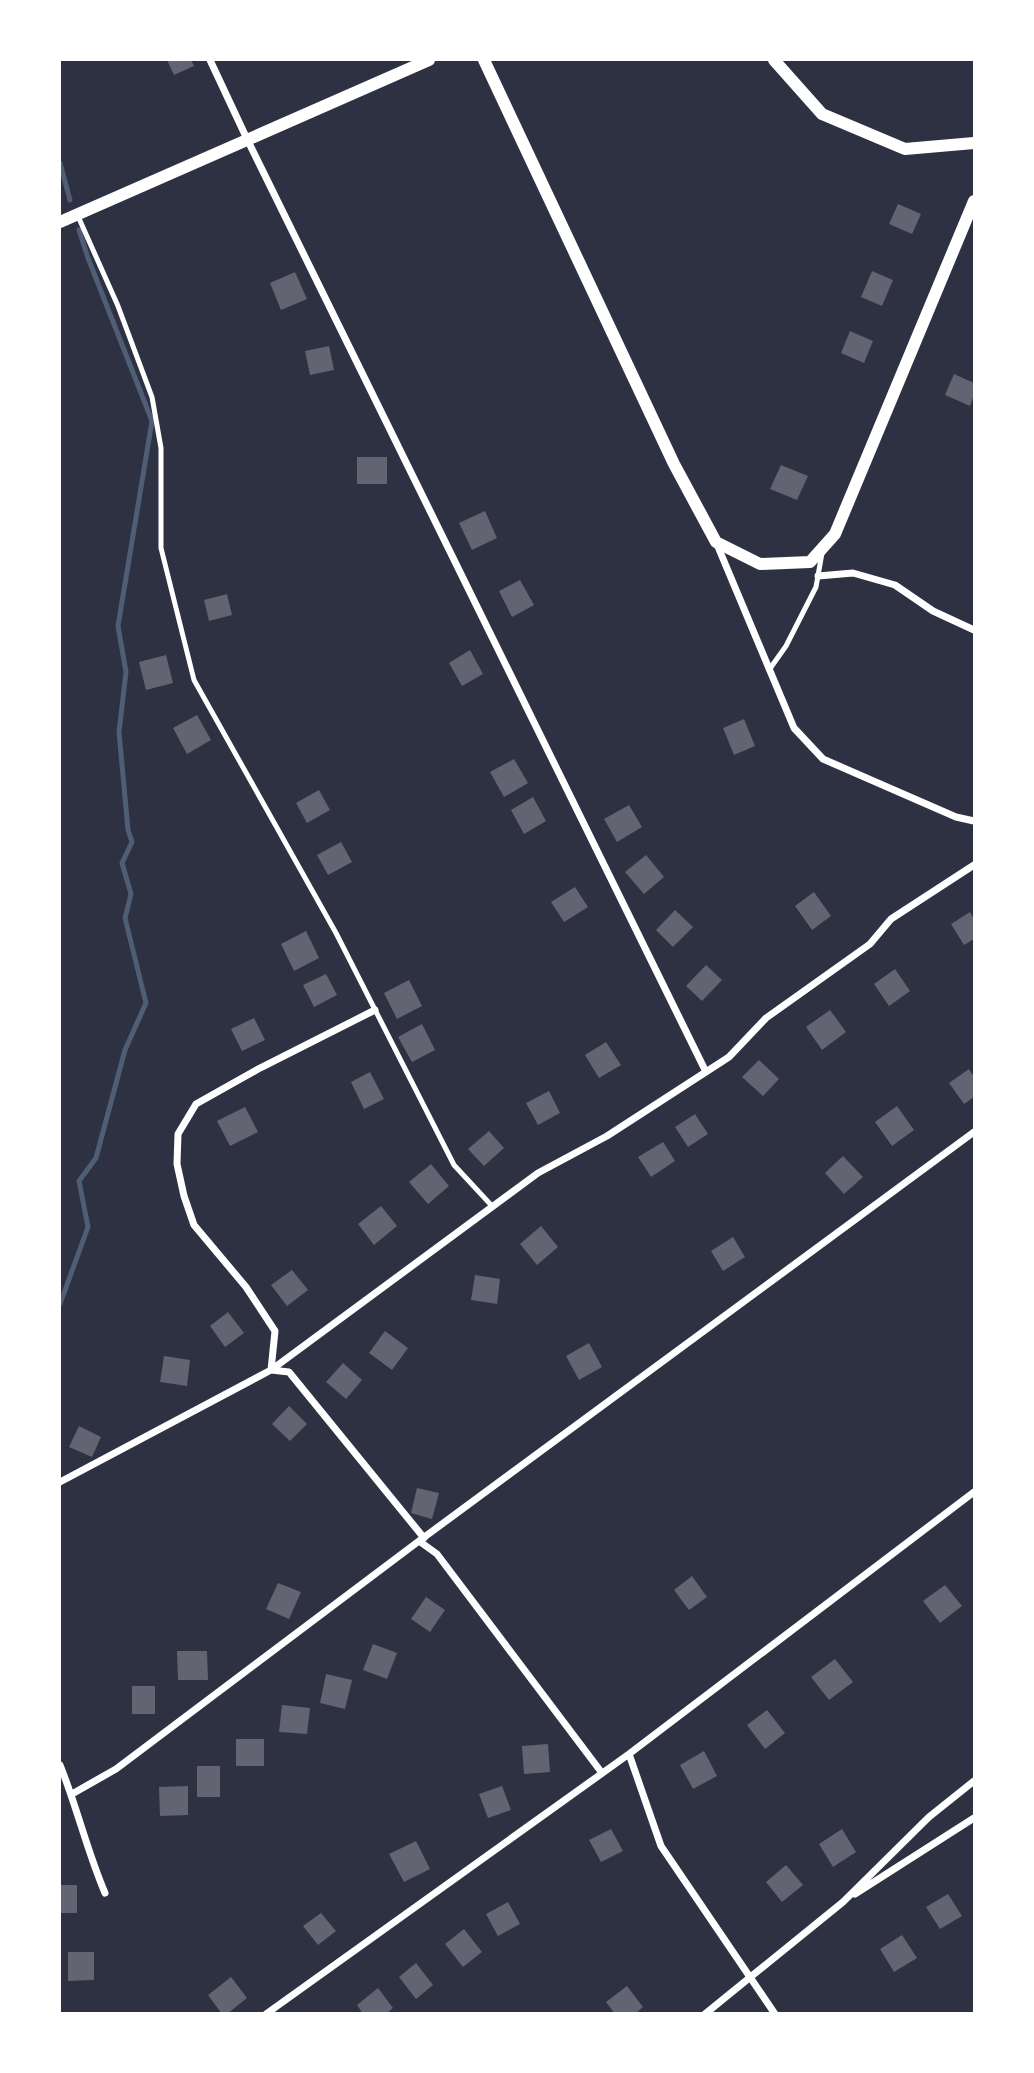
<svg xmlns="http://www.w3.org/2000/svg" width="1034" height="2073" font-family="Helvetica,sans-serif">
  <rect width="100%" height="100%" fill="#2d3142"/>
  <g fill="none" stroke-linecap="round" stroke-linejoin="round">
    <path stroke="#4f5d75" stroke-width="5" d="M 60,163 L 70,200
      M 60,1304 L 88,1227 L 79,1181 L 96,1158 L 125,1050 L 146,1003 L 125,918 L 131,894 L 122,863 L 132,842 L 128,830 L 119,732 L 126,672 L 118,626 L 152,421 L 88,258 L 79,230"/>
  </g>
  <path fill="#626471" d="M 167,60 L 191,60 L 194,66 L 174,75 Z
    M 898,204 L 921,214 L 912,234 L 889,224 Z
    M 872,271 L 893,280 L 882,306 L 861,297 Z
    M 295,272 L 307,299 L 281,310 L 270,283 Z
    M 850,331 L 873,341 L 864,363 L 841,353 Z
    M 329,346 L 334,370 L 310,375 L 305,351 Z
    M 954,374 L 974,383 L 974,395 L 970,406 L 945,395 Z
    M 357,457 L 387,457 L 387,484 L 357,484 Z
    M 781,465 L 808,476 L 797,500 L 770,489 Z
    M 485,511 L 497,538 L 472,550 L 459,523 Z
    M 520,580 L 534,605 L 512,617 L 499,591 Z
    M 227,594 L 232,615 L 209,621 L 204,600 Z
    M 470,650 L 483,674 L 462,686 L 449,663 Z
    M 166,655 L 173,683 L 146,690 L 139,662 Z
    M 197,715 L 211,740 L 187,754 L 173,728 Z
    M 744,719 L 755,746 L 734,755 L 723,728 Z
    M 514,759 L 528,783 L 504,797 L 490,772 Z
    M 319,790 L 330,810 L 307,823 L 296,803 Z
    M 533,797 L 546,821 L 524,834 L 511,810 Z
    M 629,805 L 642,827 L 617,842 L 604,819 Z
    M 341,842 L 352,862 L 328,875 L 317,855 Z
    M 646,855 L 664,877 L 644,894 L 625,872 Z
    M 575,887 L 588,907 L 564,922 L 551,902 Z
    M 814,892 L 831,916 L 812,930 L 795,906 Z
    M 675,910 L 693,927 L 673,947 L 656,930 Z
    M 970,912 L 974,919 L 974,939 L 964,945 L 951,924 Z
    M 306,931 L 319,958 L 294,971 L 281,944 Z
    M 706,965 L 722,980 L 702,1001 L 686,986 Z
    M 895,969 L 910,991 L 889,1006 L 874,984 Z
    M 326,974 L 337,995 L 314,1007 L 303,985 Z
    M 409,980 L 422,1006 L 397,1019 L 384,993 Z
    M 830,1010 L 846,1032 L 822,1050 L 806,1027 Z
    M 254,1018 L 265,1040 L 242,1051 L 231,1029 Z
    M 422,1024 L 435,1050 L 412,1062 L 398,1037 Z
    M 606,1042 L 621,1065 L 599,1078 L 585,1055 Z
    M 759,1060 L 779,1079 L 763,1096 L 742,1077 Z
    M 969,1069 L 974,1077 L 974,1097 L 964,1104 L 949,1083 Z
    M 370,1072 L 384,1099 L 364,1109 L 351,1082 Z
    M 549,1091 L 560,1113 L 538,1125 L 526,1103 Z
    M 897,1106 L 914,1130 L 892,1146 L 875,1122 Z
    M 245,1107 L 258,1132 L 230,1146 L 217,1121 Z
    M 695,1114 L 708,1134 L 688,1147 L 675,1127 Z
    M 489,1131 L 504,1148 L 484,1166 L 468,1149 Z
    M 663,1142 L 675,1161 L 651,1177 L 638,1157 Z
    M 843,1156 L 863,1177 L 844,1194 L 825,1173 Z
    M 431,1164 L 449,1186 L 428,1204 L 409,1182 Z
    M 381,1206 L 397,1226 L 374,1245 L 358,1224 Z
    M 541,1226 L 558,1247 L 537,1265 L 520,1244 Z
    M 733,1237 L 745,1257 L 723,1271 L 711,1251 Z
    M 292,1270 L 308,1290 L 287,1306 L 271,1285 Z
    M 475,1275 L 500,1279 L 497,1304 L 471,1300 Z
    M 228,1312 L 244,1333 L 225,1347 L 210,1326 Z
    M 385,1331 L 408,1348 L 392,1370 L 369,1353 Z
    M 589,1343 L 602,1367 L 579,1380 L 566,1356 Z
    M 164,1356 L 190,1360 L 187,1386 L 160,1382 Z
    M 343,1363 L 362,1380 L 346,1399 L 326,1382 Z
    M 289,1406 L 307,1424 L 290,1441 L 272,1424 Z
    M 79,1426 L 101,1437 L 92,1457 L 69,1447 Z
    M 417,1488 L 439,1493 L 432,1519 L 411,1513 Z
    M 692,1576 L 707,1597 L 689,1610 L 674,1590 Z
    M 278,1583 L 301,1592 L 289,1619 L 266,1609 Z
    M 945,1585 L 962,1606 L 940,1623 L 923,1601 Z
    M 426,1597 L 445,1610 L 430,1632 L 411,1619 Z
    M 373,1644 L 397,1653 L 387,1679 L 363,1670 Z
    M 177,1651 L 207,1651 L 208,1680 L 178,1680 Z
    M 835,1659 L 853,1682 L 829,1700 L 811,1677 Z
    M 326,1674 L 352,1680 L 345,1709 L 320,1703 Z
    M 132,1686 L 155,1686 L 155,1714 L 132,1714 Z
    M 282,1705 L 310,1708 L 307,1734 L 279,1732 Z
    M 767,1710 L 785,1733 L 765,1749 L 747,1725 Z
    M 236,1739 L 264,1739 L 264,1766 L 236,1766 Z
    M 548,1744 L 550,1772 L 524,1774 L 522,1746 Z
    M 704,1751 L 717,1776 L 693,1789 L 680,1765 Z
    M 197,1766 L 220,1766 L 220,1797 L 197,1797 Z
    M 188,1786 L 188,1815 L 160,1816 L 159,1787 Z
    M 502,1786 L 511,1810 L 488,1818 L 479,1794 Z
    M 611,1829 L 623,1851 L 601,1862 L 589,1840 Z
    M 842,1829 L 856,1852 L 833,1867 L 819,1844 Z
    M 416,1841 L 430,1869 L 404,1882 L 389,1854 Z
    M 786,1865 L 803,1885 L 782,1902 L 766,1882 Z
    M 60,1885 L 77,1885 L 77,1913 L 60,1913 Z
    M 948,1894 L 962,1916 L 940,1929 L 926,1907 Z
    M 508,1902 L 520,1924 L 498,1936 L 486,1914 Z
    M 321,1913 L 336,1931 L 318,1945 L 303,1926 Z
    M 464,1929 L 482,1952 L 463,1967 L 445,1944 Z
    M 902,1935 L 917,1958 L 894,1972 L 880,1949 Z
    M 68,1952 L 94,1952 L 94,1980 L 68,1981 Z
    M 416,1963 L 433,1985 L 416,1999 L 399,1977 Z
    M 231,1977 L 247,1998 L 227,2014 L 222,2014 L 208,1995 Z
    M 627,1986 L 643,2007 L 635,2014 L 615,2014 L 606,2002 Z
    M 378,1988 L 393,2008 L 386,2014 L 363,2014 L 357,2005 Z"/>
  <g fill="none" stroke-linecap="round" stroke-linejoin="round">
    <path stroke="#fff" stroke-width="5" d="M 77,214 L 118,306 L 152,397 L 161,448 L 161,548 L 194,680 L 336,933 L 454,1165 L 492,1206
      M 769,670 L 786,646 L 816,587 L 822,553"/>
    <path stroke="#fff" stroke-width="7" d="M 210,60 L 247,139 L 706,1072
      M 716,542 L 794,728 L 823,759 L 956,817 L 974,821
      M 818,576 L 853,573 L 895,585 L 933,611 L 974,630
      M 375,1010 L 260,1068 L 196,1104 L 178,1134 L 177,1164 L 184,1196 L 194,1225 L 246,1287 L 275,1331 L 271,1370 L 289,1372 L 424,1538
      M 60,1482 L 271,1370 L 538,1173 L 607,1136 L 729,1057 L 766,1018 L 870,944 L 891,919 L 974,865
      M 419,1541 L 437,1554 L 602,1773
      M 629,1754 L 661,1846 L 775,2014
      M 60,1765 C 77,1807 87,1851 105,1893
      M 72,1794 L 116,1769 L 419,1541 L 974,1132
      M 855,1894 L 974,1818
      M 266,2014 L 629,1754 L 974,1492
      M 705,2014 L 843,1902 L 929,1817 L 974,1781"/>
    <path stroke="#fff" stroke-width="12" d="M 484,60 L 674,464 L 716,542 L 760,564 L 810,562 L 835,534 L 974,201
      M 774,60 L 822,114 L 905,149 L 974,143
      M 60,222 L 429,60"/>
  </g>
  <rect width="1034" height="2073" fill="none" stroke="#ffffff" stroke-width="122"/>
</svg>
